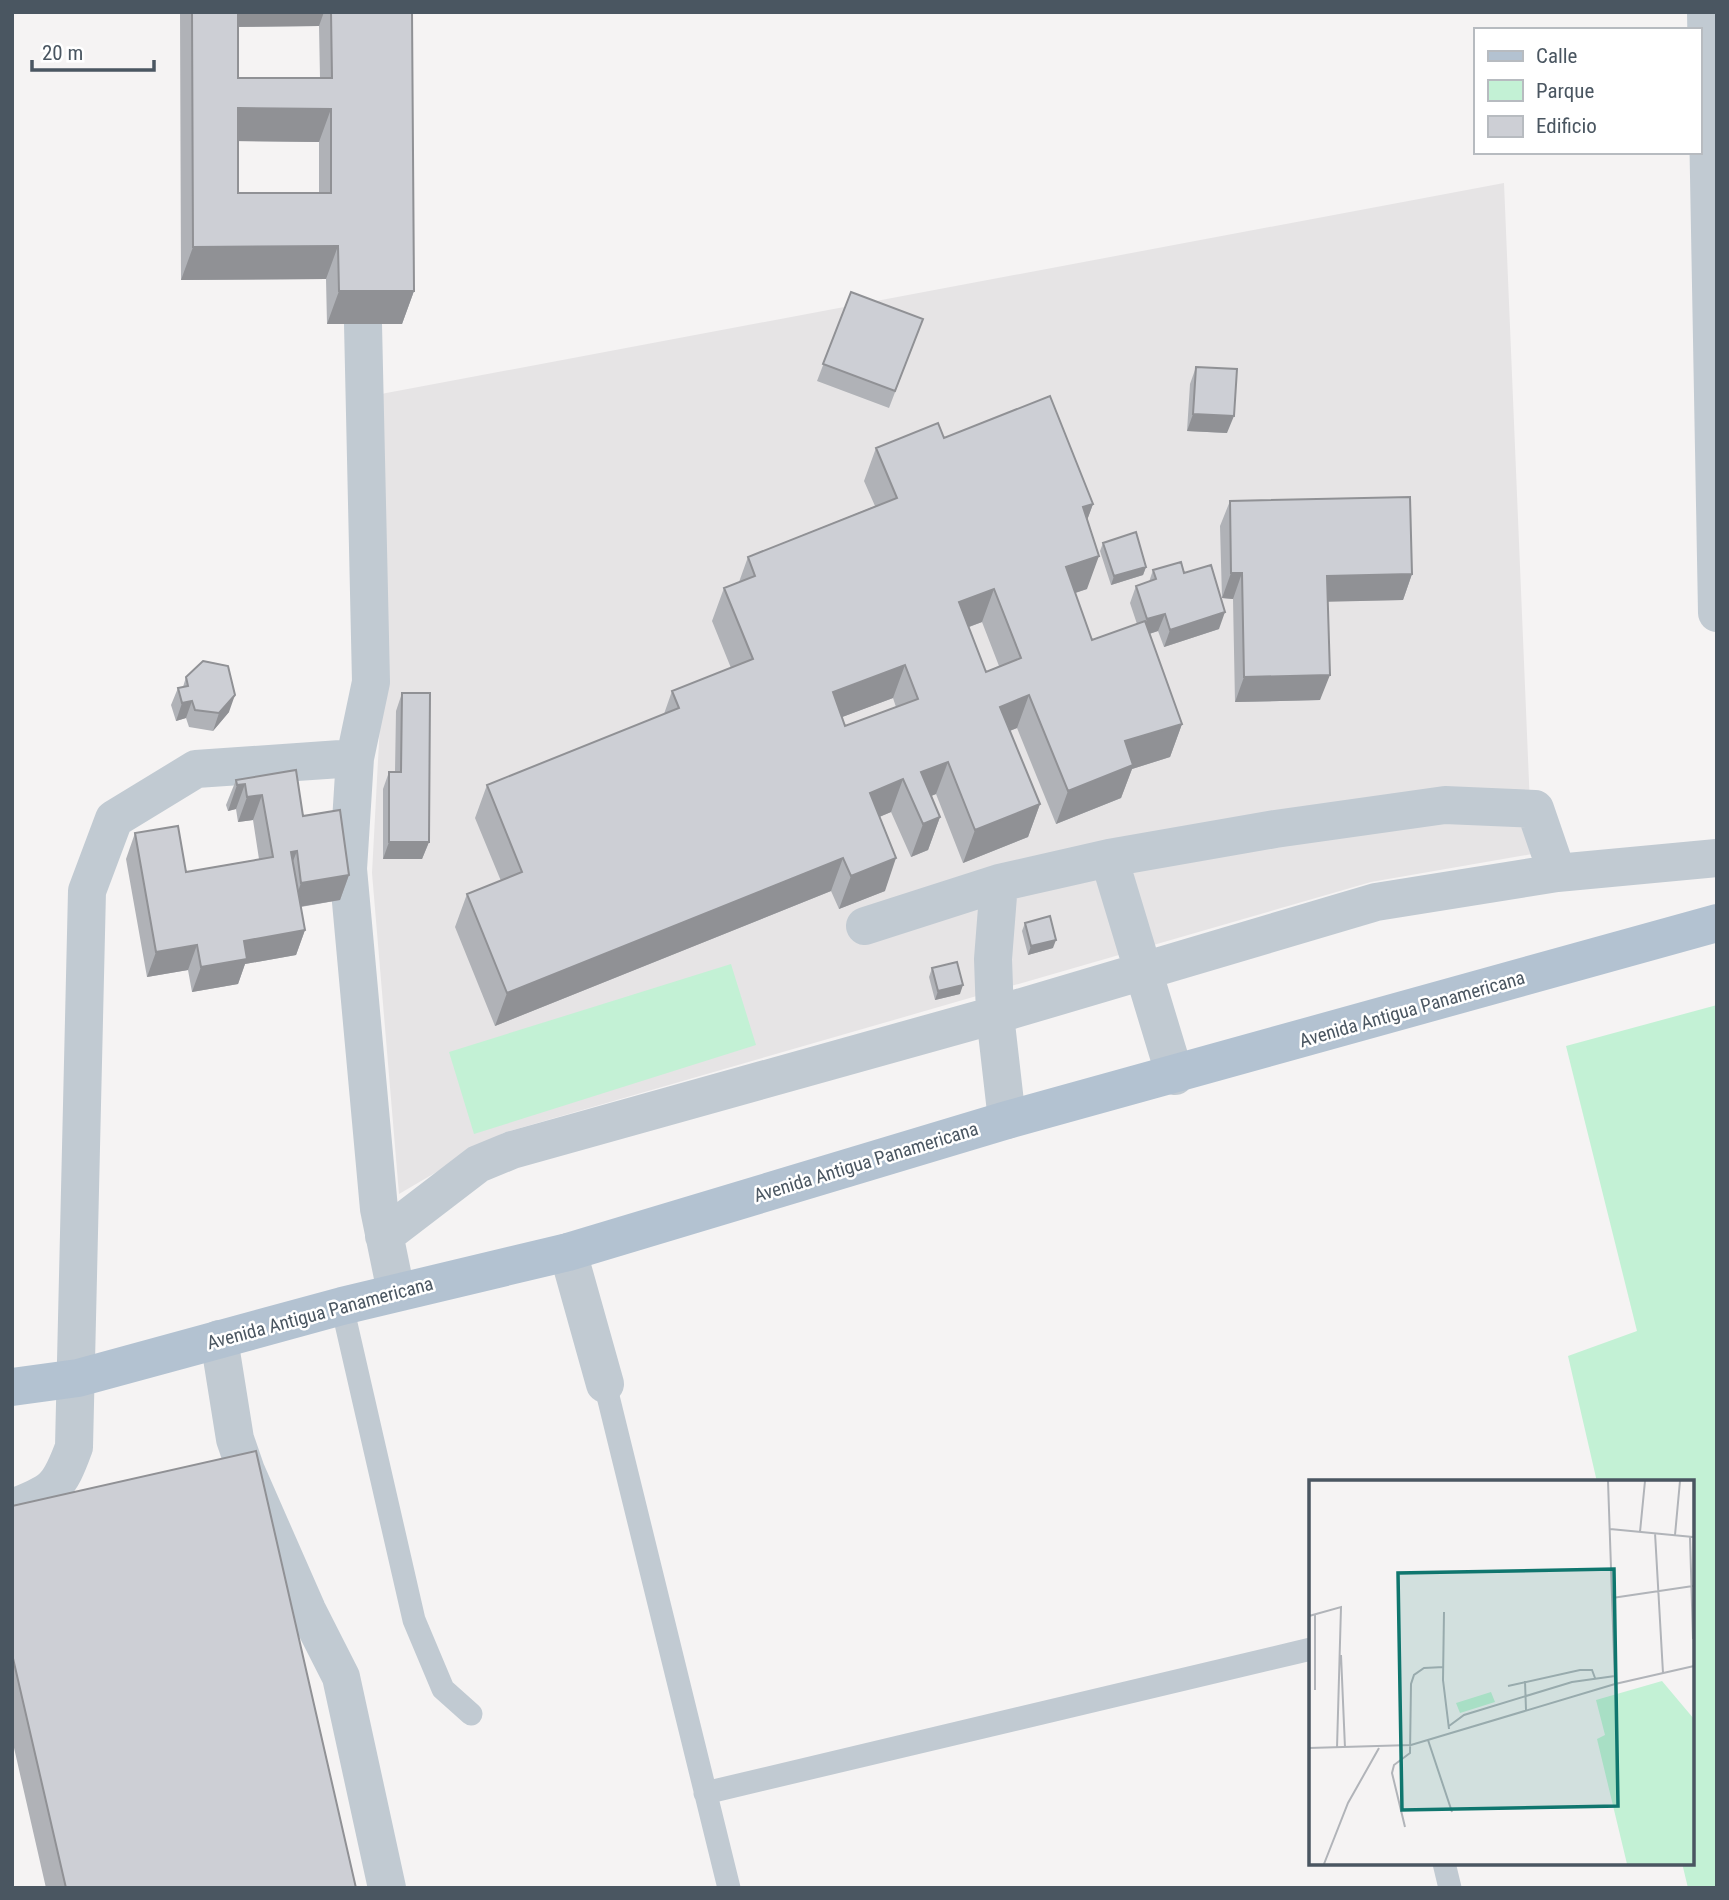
<svg xmlns="http://www.w3.org/2000/svg" width="1729" height="1900" font-family="'Roboto Condensed',sans-serif">
  <rect width="100%" height="100%" fill="#f5f3f3"/>
  <path fill="#e6e4e5" d="M 1504,183 L 1532,854 L 1371,882 L 503,1133 L 399,1194 L 372,873 L 382,686 L 381,394 Z"/>
  <path fill="#c3f1d5" d="M 731,964 L 756,1045 L 474,1134 L 449,1052 Z
    M 1717,1005 L 1717,1888 L 1688,1888 L 1682,1863 L 1692,1863 L 1692,1482 L 1597,1482 L 1568,1356 L 1637,1331 L 1566,1046 Z"/>
  <g fill="none" stroke-linecap="round" stroke-linejoin="round">
    <path stroke="#c1cad2" stroke-width="23" d="M 342,1306 L 414,1620 L 443,1689 L 471,1714
      M 605,1384 L 729,1888
      M 705,1793 L 1311,1649
      M 1444,1863 L 1450,1888"/>
    <path stroke="#c1cad2" stroke-width="38" d="M 1706,12 L 1717,613
      M 363,324 L 371,682 L 355,758 L 348,869 L 379,1209 L 396,1292
      M 1109,858 L 1175,1076
      M 999,883 L 993,959 L 995,1015 L 1007,1120
      M 865,926 L 999,883 L 1109,858 L 1275,829 L 1445,805 L 1535,809 L 1557,873
      M 384,1236 L 478,1164 L 512,1150 L 995,1015 L 1376,902 L 1557,873 L 1717,858
      M 568,1252 L 605,1384
      M 219,1339 L 235,1439 L 246,1471 L 307,1610 L 341,1677 L 387,1888
      M 12,1508 C 54,1492 59,1488 74,1447 L 87,891 L 114,819 L 196,769 L 355,758"/>
    <path stroke="#b3c2d1" stroke-width="38" d="M 12,1387 L 78,1378 L 342,1306 L 568,1252 L 1007,1120 L 1717,923"/>
  </g>
  <path fill="#b0b2b7" fill-rule="evenodd" d="M 180,12 L 412,12 L 414,291 L 402,324 L 327,324 L 326,279 L 181,280 ZM 319,26 L 320,78 L 238,78 L 238,27 ZM 238,141 L 319,142 L 319,193 L 238,193 Z
    M 851,292 L 923,319 L 889,408 L 817,381 Z
    M 1196,367 L 1227,433 L 1187,431 L 1190,384 Z
    M 944,438 L 1093,504 L 1087,520 L 1087,589 L 1075,593 L 1092,640 L 1137,624 L 1130,603 L 1136,586 L 1149,582 L 1153,570 L 1184,573 L 1219,629 L 1164,647 L 1158,631 L 1149,634 L 1182,724 L 1170,757 L 1132,769 L 1121,798 L 1056,824 L 1017,728 L 1010,731 L 1040,804 L 1028,837 L 963,863 L 936,794 L 931,796 L 940,817 L 928,850 L 911,857 L 891,812 L 879,817 L 885,891 L 839,909 L 831,891 L 495,1026 L 455,927 L 467,894 L 501,881 L 475,818 L 487,785 L 664,714 L 672,691 L 731,668 L 712,621 L 724,588 L 739,582 L 748,557 L 875,506 L 864,481 L 876,448 ZM 982,622 L 999,666 L 986,672 L 969,627 ZM 893,698 L 896,707 L 845,726 L 842,717 Z
    M 1230,501 L 1412,574 L 1403,600 L 1328,601 L 1320,700 L 1235,702 L 1233,599 L 1222,598 L 1220,526 Z
    M 1103,543 L 1146,567 L 1143,575 L 1111,585 L 1100,551 Z
    M 186,677 L 229,712 L 213,731 L 189,727 L 186,718 L 176,721 L 171,705 L 178,688 L 183,687 Z
    M 402,693 L 429,842 L 422,859 L 383,859 L 383,789 L 389,772 L 395,772 L 396,711 Z
    M 236,780 L 303,816 L 349,875 L 340,900 L 301,907 L 305,930 L 296,955 L 245,964 L 238,984 L 192,992 L 188,970 L 147,977 L 126,859 L 135,833 L 186,872 L 259,859 L 253,820 L 238,822 L 236,809 L 228,811 L 226,805 Z
    M 1025,923 L 1053,948 L 1028,955 L 1022,931 Z
    M 932,968 L 960,994 L 935,1000 L 929,977 Z
    M 12,1506 L 356,1888 L 46,1888 L 12,1739 Z"/>
  <path fill="#909195" d="M 232,12 L 324,12 L 319,26 L 226,27 Z
    M 238,108 L 331,109 L 319,142 L 226,141 Z
    M 338,246 L 326,279 L 181,280 L 193,247 Z
    M 339,291 L 414,291 L 402,324 L 327,324 Z
    M 1193,414 L 1234,416 L 1227,433 L 1187,431 Z
    M 1093,504 L 1081,537 L 1083,507 Z
    M 1099,556 L 1087,589 L 1054,600 L 1066,567 Z
    M 1146,567 L 1143,575 L 1111,585 L 1114,576 Z
    M 1231,573 L 1242,573 L 1233,599 L 1222,598 Z
    M 1412,574 L 1403,600 L 1318,602 L 1327,576 Z
    M 994,589 L 982,622 L 947,635 L 959,602 Z
    M 1225,612 L 1219,629 L 1164,647 L 1170,630 Z
    M 1165,614 L 1158,631 L 1140,637 L 1147,619 Z
    M 905,665 L 893,698 L 821,725 L 833,692 Z
    M 1330,675 L 1320,700 L 1235,702 L 1244,677 Z
    M 235,695 L 229,712 L 213,731 L 219,713 Z
    M 1029,695 L 1017,728 L 988,739 L 1000,707 Z
    M 192,701 L 186,718 L 176,721 L 182,703 Z
    M 1182,724 L 1170,757 L 1132,769 L 1121,798 L 1056,824 L 1068,791 L 1125,741 Z
    M 948,762 L 936,794 L 914,803 L 921,772 Z
    M 903,779 L 891,812 L 858,826 L 870,793 Z
    M 245,784 L 236,809 L 228,811 L 237,785 Z
    M 262,795 L 253,820 L 238,822 L 247,797 Z
    M 1040,804 L 1028,837 L 963,863 L 975,830 Z
    M 940,817 L 928,850 L 911,857 L 923,824 Z
    M 389,842 L 429,842 L 422,859 L 383,859 Z
    M 297,851 L 287,876 L 291,852 Z
    M 843,858 L 831,891 L 495,1026 L 507,993 Z
    M 896,858 L 885,891 L 839,909 L 851,876 Z
    M 349,875 L 340,900 L 292,908 L 301,883 Z
    M 305,930 L 296,955 L 245,964 L 238,984 L 192,992 L 201,967 L 244,941 Z
    M 1056,940 L 1053,948 L 1028,955 L 1031,946 Z
    M 197,945 L 188,970 L 147,977 L 156,952 Z
    M 963,985 L 960,994 L 935,1000 L 938,991 Z"/>
  <path fill="#cdcfd5" stroke="#909195" stroke-width="2" fill-rule="evenodd" d="M 192,12 L 238,12 L 238,78 L 332,78 L 331,12 L 412,12 L 414,291 L 339,291 L 338,246 L 193,247 ZM 238,108 L 331,109 L 331,193 L 238,193 Z
    M 851,292 L 923,319 L 895,391 L 823,364 Z
    M 1196,367 L 1237,369 L 1234,416 L 1193,414 Z
    M 1050,396 L 1093,504 L 1083,507 L 1099,556 L 1066,567 L 1092,640 L 1145,621 L 1182,724 L 1125,741 L 1133,765 L 1068,791 L 1029,695 L 1000,707 L 1040,804 L 975,830 L 948,762 L 921,772 L 940,817 L 923,824 L 903,779 L 870,793 L 896,858 L 851,876 L 843,858 L 507,993 L 467,894 L 522,872 L 487,785 L 679,708 L 672,691 L 753,659 L 724,588 L 755,576 L 748,557 L 897,498 L 876,448 L 938,423 L 944,438 ZM 994,589 L 1021,658 L 986,672 L 959,602 ZM 905,665 L 918,699 L 845,726 L 833,692 Z
    M 1410,497 L 1412,574 L 1327,576 L 1330,675 L 1244,677 L 1242,573 L 1231,573 L 1230,501 Z
    M 1136,532 L 1146,567 L 1114,576 L 1103,543 Z
    M 1181,562 L 1184,573 L 1211,565 L 1225,612 L 1170,630 L 1165,614 L 1147,619 L 1136,586 L 1156,579 L 1153,570 Z
    M 203,661 L 228,666 L 235,695 L 219,713 L 195,710 L 192,701 L 182,703 L 178,688 L 188,686 L 186,677 Z
    M 402,693 L 430,693 L 429,842 L 389,842 L 389,772 L 401,772 Z
    M 296,770 L 303,816 L 340,810 L 349,875 L 301,883 L 297,851 L 291,852 L 305,930 L 244,941 L 247,959 L 201,967 L 197,945 L 156,952 L 135,833 L 178,826 L 186,872 L 273,857 L 262,795 L 247,797 L 245,784 L 237,785 L 236,780 Z
    M 1050,916 L 1056,940 L 1031,946 L 1025,923 Z
    M 957,962 L 963,985 L 938,991 L 932,968 Z
    M 256,1451 L 356,1888 L 66,1888 L 12,1654 L 12,1506 Z"/>
  <g text-anchor="middle" dominant-baseline="central" stroke-width="5" stroke-linejoin="round" paint-order="stroke">
    <g font-size="19" fill="#4a5661" stroke="#fff">
      <text transform="translate(1412 1009) rotate(-16)">Avenida Antigua Panamericana</text>
      <text transform="translate(866 1162) rotate(-17)">Avenida Antigua Panamericana</text>
      <text transform="translate(320 1313) rotate(-15)">Avenida Antigua Panamericana</text>
    </g>
  </g>
  <g transform="translate(1309 1480)">
    <rect width="385" height="385" fill="#f5f3f3"/>
    <path d="M 353,201 L 385,239 L 385,384 L 318,384 L 288,259 L 296,255 L 287,220 ZM 182,212 L 186,222 L 151,233 L 147,223 Z" fill="#c3f1d5"/>
    <path fill="none" stroke="#b1b4b9" stroke-width="2" d="M 299,1 L 306,204M 301,49 L 384,57M 331,52 L 336,1M 346,53 L 354,193M 366,55 L 371,1M 381,57 L 384,159M 303,118 L 384,106M 135,132 L 134,200 L 140,249M 6,134 L 6,210M 0,136 L 32,127 L 28,268M 32,175 L 36,268M 216,201 L 217,230M 199,206 L 271,190 L 283,190 L 286,198M 140,246 L 155,235 L 263,202 L 306,196M 119,260 L 143,332M 0,268 L 102,265 L 306,204 L 385,186M 96,347 L 83,293 L 85,285 L 101,273 L 102,204 L 105,195 L 115,188 L 135,187M 15,384 L 39,323 L 70,268"/>
    <path fill="#0f766e" fill-opacity="0.15" stroke="#0f766e" stroke-width="3.5" d="M 305,89 L 309,326 L 93,330 L 89,93 Z"/>
    <rect width="385" height="385" fill="none" stroke="#4a5661" stroke-width="3.5"/>
  </g>
  <rect width="1729" height="1900" fill="none" stroke="#4a5661" stroke-width="28"/>
  <rect x="1474" y="28" width="228" height="126" fill="#ffffff" stroke="#b7bbc0" stroke-width="2"/>
  <rect x="1488" y="51" width="35" height="10" fill="#b3c2d1" stroke="#b7bbc0" stroke-width="2"/>
  <text x="1536" y="63" font-size="21" fill="#4a5661">Calle</text>
  <rect x="1488" y="80" width="35" height="21" fill="#c3f1d5" stroke="#b7bbc0" stroke-width="2"/>
  <text x="1536" y="98" font-size="21" fill="#4a5661">Parque</text>
  <rect x="1488" y="116" width="35" height="21" fill="#cdcfd5" stroke="#b7bbc0" stroke-width="2"/>
  <text x="1536" y="133" font-size="21" fill="#4a5661">Edificio</text>
  <path d="M32 60v10h122v-10" fill="none" stroke="#4a5661" stroke-width="3.5"/>
  <text x="42" y="60" font-size="21" fill="#4a5661" stroke="#ffffff" stroke-width="5" paint-order="stroke">20 m</text>
</svg>
